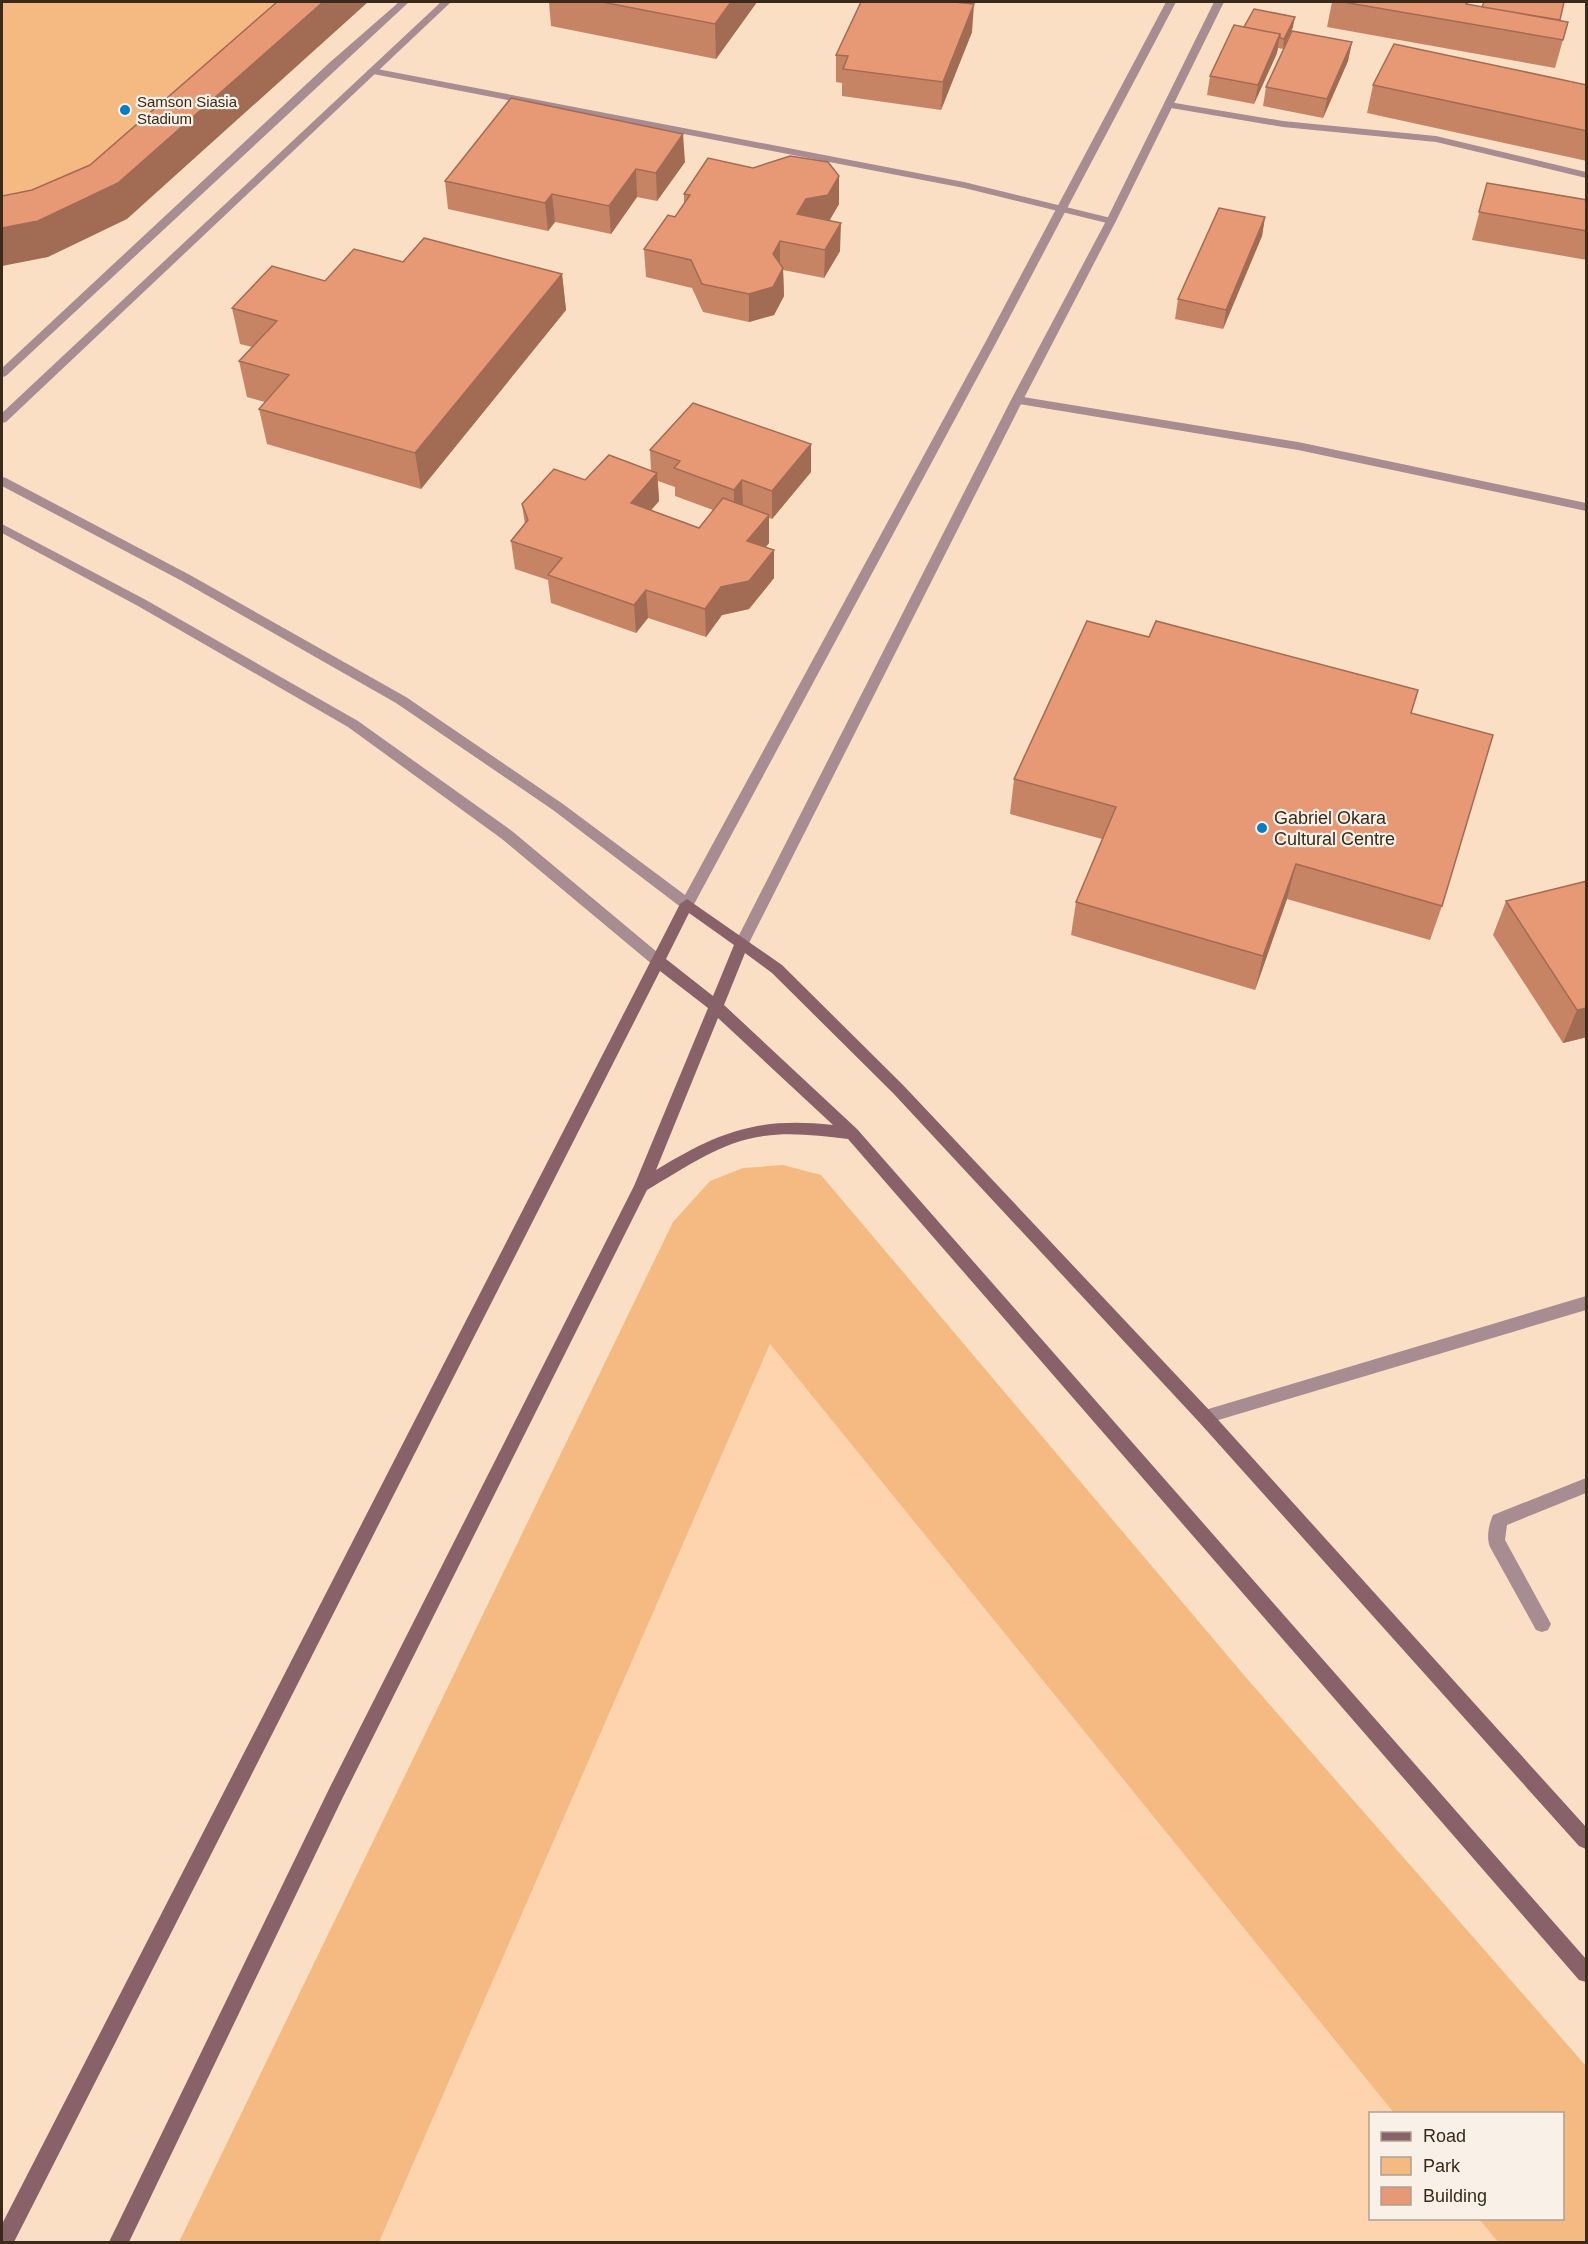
<svg xmlns="http://www.w3.org/2000/svg" width="1588" height="2244" font-family="Arial,sans-serif">
  <rect width="100%" height="100%" fill="#fbdfc5"/>
  <path fill="#fdd4ad" d="M 770,1344 L 1394,2113 L 1370,2114 L 1370,2218 L 1479,2219 L 1498,2242 L 379,2242 Z"/>
  <path fill="#f5ba81" d="M 2,2 L 368,2 L 2,266 Z
    M 783,1165 L 821,1175 L 1249,1681 L 1586,2066 L 1586,2242 L 1498,2242 L 1479,2219 L 1562,2218 L 1562,2114 L 1394,2113 L 770,1344 L 379,2242 L 179,2242 L 673,1222 L 710,1181 L 743,1168 Z"/>
  <g fill="none" stroke-linecap="round" stroke-linejoin="round">
    <path fill="#a78c91" fill-rule="evenodd" d="M 1169,102 L 1283,121 L 1436,136 L 1586,172 L 1586,178 L 1436,142 L 1283,127 L 1165,107 L 1165,103 Z
      M 1017,396 L 1298,442 L 1586,503 L 1586,511 L 1298,450 L 1013,403 L 1013,397 Z
      M 1586,1478 L 1586,1493 L 1507,1525 L 1505,1540 L 1551,1624 L 1548,1630 L 1542,1632 L 1536,1630 L 1490,1547 C 1486,1537 1489,1524 1493,1515 Z"/>
    <path fill="#a78c91" fill-rule="evenodd" d="M 372,68 L 964,182 L 1115,219 L 1116,221 L 1111,224 L 964,188 L 368,73 L 367,71 Z
      M 1586,1296 L 1586,1310 L 1205,1424 L 1199,1422 L 1197,1417 L 1199,1412 L 1205,1410 Z"/>
    <path fill="#a78c91" fill-rule="evenodd" d="M 399,2 L 409,2 L 6,376 L 2,377 L 2,368 L 328,64 Z
      M 441,2 L 451,2 L 6,422 L 2,423 L 2,413 Z
      M 1166,2 L 1176,2 L 997,341 L 692,908 L 682,908 L 553,810 L 396,703 L 182,581 L 2,486 L 2,477 L 6,478 L 190,575 L 406,697 L 563,804 L 685,895 L 986,341 Z
      M 1214,2 L 1224,2 L 1116,221 L 1023,400 L 749,943 L 742,948 L 737,947 L 735,943 L 1011,400 L 1106,221 Z
      M 2,524 L 146,600 L 358,721 L 512,831 L 663,957 L 665,961 L 663,965 L 653,965 L 502,839 L 348,727 L 138,606 L 2,533 Z"/>
    <path fill="#886169" fill-rule="evenodd" d="M 687,899 L 782,965 L 903,1085 L 1211,1412 L 1586,1827 L 1586,1849 L 1579,1846 L 1199,1422 L 893,1093 L 772,973 L 745,953 L 724,1005 L 857,1129 L 1586,1959 L 1586,1982 L 1579,1980 L 848,1139 C 820,1136 792,1132 764,1136 C 722,1141 683,1169 647,1190 L 342,1799 L 129,2242 L 109,2242 L 330,1787 L 634,1186 L 708,1008 L 660,971 L 14,2242 L 2,2242 L 2,2224 L 680,904 ZM 689,913 L 734,945 L 713,996 L 666,959 ZM 718,1018 L 833,1125 C 758,1117 720,1131 656,1170 Z"/>
  </g>
  <path fill="#c78465" fill-rule="evenodd" d="M 549,2 L 757,2 L 716,59 L 551,26 Z
    M 1332,2 L 1469,2 L 1468,4 L 1482,7 L 1484,2 L 1570,2 L 1570,3 L 1564,2 L 1560,20 L 1568,22 L 1555,68 L 1327,27 Z
    M 1244,27 L 1293,27 L 1283,49 L 1278,48 L 1277,53 L 1254,104 L 1207,95 L 1210,76 Z
    M 972,32 L 941,110 L 842,96 L 842,83 L 836,82 L 836,55 Z
    M 1352,42 L 1348,61 L 1323,118 L 1263,106 L 1266,87 Z
    M 1373,85 L 1587,85 L 1587,161 L 1367,113 Z
    M 685,162 L 657,201 L 637,197 L 611,234 L 555,222 L 548,231 L 448,209 L 445,181 Z
    M 839,176 L 839,204 L 829,221 L 840,251 L 824,278 L 783,270 L 784,296 L 774,315 L 749,322 L 703,312 L 692,288 L 646,277 L 644,249 L 675,217 L 684,204 L 684,194 Z
    M 1487,183 L 1587,200 L 1587,260 L 1472,240 Z
    M 1265,217 L 1262,236 L 1223,329 L 1175,319 L 1178,299 Z
    M 403,262 L 562,274 L 566,310 L 421,489 L 267,444 L 259,409 L 265,402 L 247,397 L 239,361 L 252,347 L 240,344 L 232,308 L 325,281 Z
    M 811,444 L 811,472 L 772,519 L 769,518 L 769,543 L 765,547 L 774,578 L 749,609 L 722,615 L 706,637 L 648,618 L 636,633 L 551,603 L 548,580 L 515,569 L 511,541 L 525,525 L 522,504 L 585,480 L 651,470 L 650,450 ZM 658,481 L 675,487 L 675,496 L 713,510 L 699,528 L 651,510 L 659,501 Z
    M 1411,713 L 1442,906 L 1430,940 L 1287,899 L 1255,990 L 1071,935 L 1076,902 L 1102,839 L 1010,814 L 1014,779 Z
    M 1587,881 L 1587,1037 L 1563,1043 L 1493,935 L 1506,901 Z"/>
  <path fill="#a26b53" d="M 323,2 L 368,2 L 127,219 L 48,257 L 2,266 L 2,228 Z
    M 731,2 L 757,2 L 716,59 L 715,24 Z
    M 974,4 L 972,32 L 941,110 L 943,82 Z
    M 1295,17 L 1293,27 L 1283,49 L 1284,39 Z
    M 1280,34 L 1277,53 L 1254,104 L 1258,85 Z
    M 1352,42 L 1348,61 L 1323,118 L 1327,99 Z
    M 683,134 L 685,162 L 657,201 L 656,173 Z
    M 636,169 L 637,197 L 611,234 L 609,206 Z
    M 839,176 L 839,204 L 828,223 L 797,214 L 806,199 Z
    M 552,194 L 555,222 L 548,231 L 545,203 Z
    M 1265,217 L 1262,236 L 1223,329 L 1226,310 Z
    M 841,223 L 840,251 L 824,278 L 825,250 Z
    M 780,241 L 780,269 L 773,254 Z
    M 783,268 L 784,296 L 774,315 L 749,322 L 749,294 Z
    M 562,274 L 566,310 L 421,489 L 415,453 Z
    M 811,444 L 811,472 L 772,519 L 772,491 Z
    M 657,473 L 659,501 L 633,531 L 631,503 Z
    M 742,480 L 743,508 L 734,518 L 734,490 Z
    M 769,515 L 769,543 L 748,569 L 747,541 Z
    M 774,550 L 774,578 L 749,609 L 722,615 L 706,637 L 705,609 L 721,587 Z
    M 646,590 L 648,618 L 636,633 L 634,605 Z
    M 1296,864 L 1287,899 L 1255,990 L 1263,956 Z
    M 1587,1008 L 1587,1037 L 1563,1043 L 1577,1010 Z"/>
  <path fill="#e79976" stroke="#a26b53" stroke-width="1.5" d="M 277,2 L 323,2 L 118,183 L 38,221 L 2,228 L 2,196 L 32,190 L 90,165 Z
    M 602,2 L 731,2 L 715,24 Z
    M 861,2 L 954,2 L 974,4 L 943,82 L 843,69 L 848,56 L 836,55 Z
    M 1343,2 L 1467,2 L 1466,4 L 1568,22 L 1563,40 Z
    M 1484,2 L 1564,2 L 1560,20 L 1482,7 Z
    M 1254,9 L 1295,17 L 1284,39 L 1280,38 L 1280,34 L 1244,27 Z
    M 1234,25 L 1280,34 L 1258,85 L 1210,76 Z
    M 1292,31 L 1352,42 L 1327,99 L 1266,87 Z
    M 1394,44 L 1587,85 L 1587,131 L 1373,85 Z
    M 511,98 L 683,134 L 656,173 L 636,169 L 609,206 L 552,194 L 545,203 L 445,181 Z
    M 790,156 L 828,162 L 839,176 L 828,195 L 806,199 L 797,214 L 841,223 L 825,250 L 780,241 L 773,254 L 783,268 L 773,287 L 749,294 L 702,284 L 691,260 L 644,249 L 668,215 L 675,217 L 690,195 L 684,194 L 708,158 L 753,168 Z
    M 1487,183 L 1587,200 L 1587,231 L 1479,212 Z
    M 1219,208 L 1265,217 L 1226,310 L 1178,299 Z
    M 424,238 L 562,274 L 415,453 L 259,409 L 289,375 L 239,361 L 277,321 L 232,308 L 272,266 L 325,281 L 354,249 L 403,262 Z
    M 693,403 L 811,444 L 772,491 L 742,480 L 734,490 L 674,468 L 680,461 L 650,450 Z
    M 609,455 L 657,473 L 631,503 L 699,528 L 723,498 L 769,515 L 747,541 L 774,550 L 749,581 L 721,587 L 705,609 L 646,590 L 634,605 L 548,575 L 562,558 L 511,541 L 528,520 L 522,504 L 554,469 L 585,480 Z
    M 1087,621 L 1149,637 L 1156,621 L 1418,690 L 1411,713 L 1493,735 L 1442,906 L 1296,864 L 1263,956 L 1076,902 L 1116,807 L 1014,779 Z
    M 1587,881 L 1587,1008 L 1577,1010 L 1506,901 Z"/>
  <g fill="#017ec7" stroke="#f9f0e7" stroke-width="2">
    <circle cx="125" cy="110" r="6"/>
    <circle cx="1262" cy="828" r="6"/>
  </g>
  <g text-anchor="middle" dominant-baseline="central" stroke-width="4.5" stroke-linejoin="round" paint-order="stroke">
    <g font-size="15" fill="#3b2a19" stroke="#f9f0e7" text-anchor="start">
      <text x="137" y="101">Samson Siasia<tspan x="137" dy="17">Stadium</tspan></text>
    </g>
    <g font-size="18" fill="#3b2a19" stroke="#f9f0e7" text-anchor="start">
      <text x="1274" y="818">Gabriel Okara<tspan x="1274" dy="21">Cultural Centre</tspan></text>
    </g>
  </g>
  <rect width="1588" height="2244" fill="none" stroke="#3b2a19" stroke-width="6"/>
  <rect x="1369" y="2112" width="195" height="108" fill="#f9f0e7" stroke="#ada195" stroke-width="1.5"/>
  <rect x="1381" y="2132" width="30" height="9" fill="#886169" stroke="#ada195" stroke-width="1.5"/>
  <text x="1423" y="2142" font-size="18" fill="#3b2a19">Road</text>
  <rect x="1381" y="2157" width="30" height="18" fill="#f5ba81" stroke="#ada195" stroke-width="1.5"/>
  <text x="1423" y="2172" font-size="18" fill="#3b2a19">Park</text>
  <rect x="1381" y="2187" width="30" height="18" fill="#e79976" stroke="#ada195" stroke-width="1.5"/>
  <text x="1423" y="2202" font-size="18" fill="#3b2a19">Building</text>
</svg>
